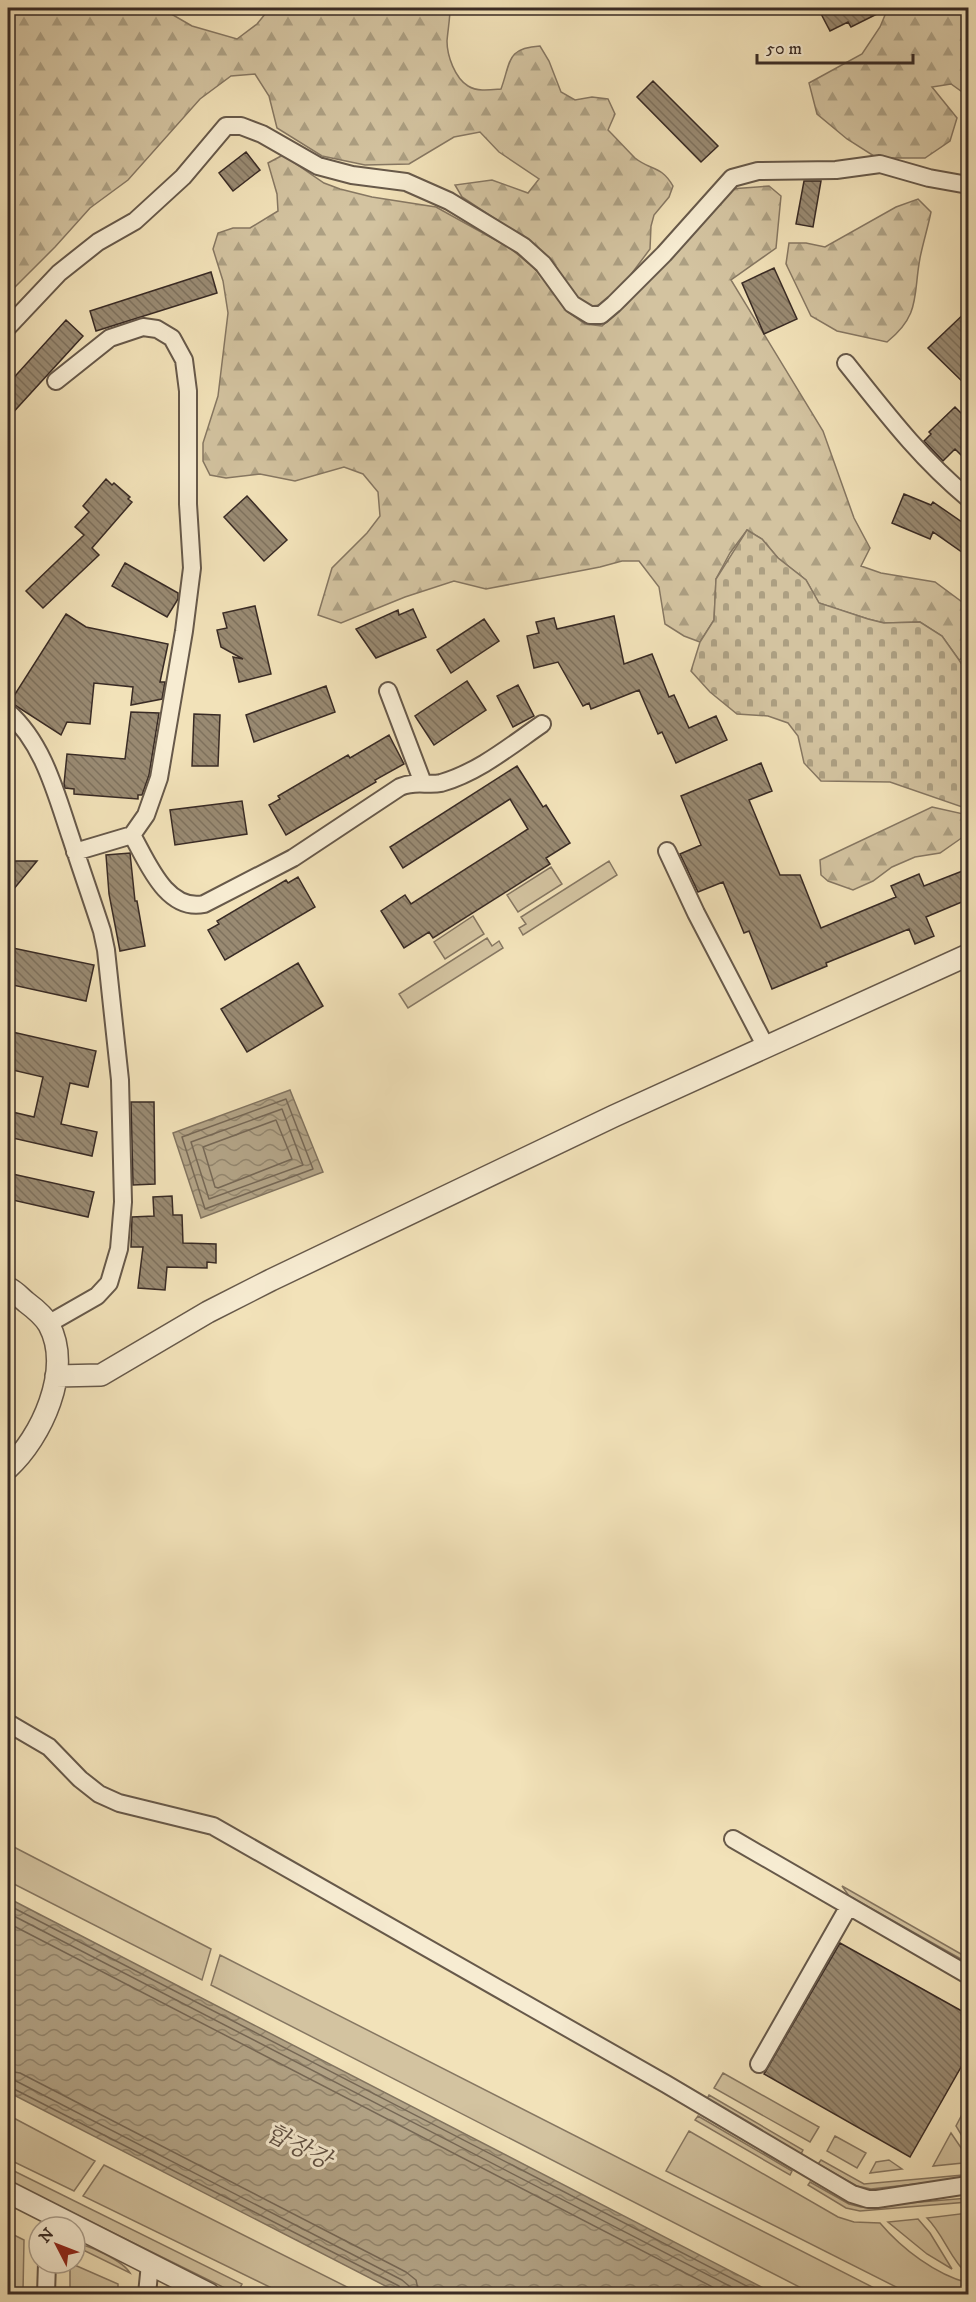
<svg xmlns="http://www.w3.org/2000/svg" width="976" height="2302" font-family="'IM FELL DW Pica','Noto Serif KR',serif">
  <defs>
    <pattern id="forest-firs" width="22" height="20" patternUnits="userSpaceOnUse" patternTransform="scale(1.5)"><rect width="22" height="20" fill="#d3c3a0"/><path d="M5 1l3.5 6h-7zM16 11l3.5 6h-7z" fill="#ac9f82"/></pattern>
    <pattern id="cemetery-stones" width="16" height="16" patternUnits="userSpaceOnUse" patternTransform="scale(1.5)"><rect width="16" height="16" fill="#d3c3a0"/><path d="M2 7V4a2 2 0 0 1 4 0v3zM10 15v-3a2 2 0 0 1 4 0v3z" fill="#ac9f82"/></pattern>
    <pattern id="water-waves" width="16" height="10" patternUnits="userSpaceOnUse" patternTransform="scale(1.5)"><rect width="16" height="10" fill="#b3a487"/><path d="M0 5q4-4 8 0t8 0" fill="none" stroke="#93866e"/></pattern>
    <pattern id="building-back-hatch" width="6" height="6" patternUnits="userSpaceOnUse" patternTransform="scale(1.5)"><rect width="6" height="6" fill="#998a72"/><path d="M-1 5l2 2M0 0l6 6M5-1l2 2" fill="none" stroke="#7e715d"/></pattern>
  </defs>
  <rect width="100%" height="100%" fill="#f2e2b9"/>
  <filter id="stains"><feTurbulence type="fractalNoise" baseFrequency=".00333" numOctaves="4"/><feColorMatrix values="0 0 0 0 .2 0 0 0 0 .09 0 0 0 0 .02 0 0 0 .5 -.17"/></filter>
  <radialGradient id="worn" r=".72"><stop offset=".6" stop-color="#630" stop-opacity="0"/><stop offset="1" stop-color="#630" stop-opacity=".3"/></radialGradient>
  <path fill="#d3c3a0" stroke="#867762" stroke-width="1.5" d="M 609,861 L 617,875 L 523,935 L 519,928 L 526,924 L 521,917 Z
    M 551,867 L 562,884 L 518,912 L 507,895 Z
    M 473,916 L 484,934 L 445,959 L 434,942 Z
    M 487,938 L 492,946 L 499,941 L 503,948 L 408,1008 L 399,994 Z
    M 8,1844 L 211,1949 L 202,1980 L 8,1881 Z
    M 842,1886 L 968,1958 L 968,1963 L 849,1896 Z
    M 220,1955 L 886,2294 L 813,2294 L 211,1985 Z
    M 723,2073 L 819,2127 L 810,2142 L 714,2088 Z
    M 709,2095 L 803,2150 L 801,2154 L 707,2099 Z
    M 968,2103 L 968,2146 L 956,2126 Z
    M 8,2115 L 95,2161 L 74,2191 L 8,2159 Z
    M 698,2116 L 792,2171 L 790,2175 L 695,2120 Z
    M 689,2131 L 838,2217 L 854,2222 L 880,2223 C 902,2249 935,2274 968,2283 L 968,2294 L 910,2294 L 666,2171 Z
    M 951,2133 L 968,2158 L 963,2163 L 933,2166 Z
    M 835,2136 L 866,2153 L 857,2168 L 827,2151 Z
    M 821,2160 L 864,2184 L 963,2175 L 968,2172 L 968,2178 L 871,2189 L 857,2186 L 818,2164 Z
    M 889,2160 L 902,2169 L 870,2173 L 876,2162 Z
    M 104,2165 L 361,2294 L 284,2294 L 83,2196 Z
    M 8,2168 L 242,2284 L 237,2294 L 8,2181 Z
    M 810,2182 L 849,2204 L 861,2207 L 968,2198 L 968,2202 L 860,2211 L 846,2208 L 808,2185 Z
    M 968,2213 L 968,2275 C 950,2259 944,2235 927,2218 Z
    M 918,2219 L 930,2233 L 952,2269 L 927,2254 L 888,2222 Z
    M 8,2232 L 24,2240 L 23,2291 L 8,2291 Z
    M 75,2244 C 88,2244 123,2261 130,2273 L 75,2246 Z
    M 70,2263 L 118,2284 L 118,2294 L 70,2294 Z"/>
  <path fill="url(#forest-firs)" stroke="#867762" stroke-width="1.5" d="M 8,8 L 161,8 L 192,26 L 237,39 L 257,24 L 270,8 L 450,8 C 450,19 448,29 447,41 C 447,56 455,78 468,86 C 478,92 490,90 501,89 C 511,62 506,48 540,46 L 549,61 L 561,92 L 575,100 L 592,97 L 608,99 L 615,114 L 608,130 C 617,139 626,149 635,158 C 651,171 661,165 673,186 L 669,197 L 654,215 L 651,226 L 650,249 L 614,297 L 601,305 L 591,306 L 575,298 L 552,260 L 527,240 L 462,197 L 455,185 L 492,180 L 528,193 L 539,179 L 499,152 L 480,132 L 454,137 L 409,164 L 365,165 L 322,156 L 277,128 L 269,96 L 255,74 L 231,76 L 200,99 L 128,180 L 90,208 L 55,247 L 8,294 Z
    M 888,8 L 968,8 L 968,96 L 951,84 L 932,87 L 957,118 L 950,141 L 925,158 L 877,158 L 847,139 L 817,114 L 809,83 L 862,54 L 880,27 Z
    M 283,155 L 324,183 L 340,189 L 372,197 L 436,207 L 510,248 L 534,268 L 553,289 L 568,312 L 585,324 L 602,326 L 626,305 L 730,189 L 769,186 L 781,196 L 776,248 L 731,280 L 823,431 L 854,518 L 870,548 L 861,566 L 881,573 L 935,582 L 962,602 L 968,621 L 968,654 L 959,660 L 942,636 L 920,622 L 884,623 L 868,619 L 819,603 L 806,580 L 778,558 L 762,539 L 747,530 L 730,553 L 716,579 L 714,620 L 700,642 L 684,636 L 665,624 L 659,587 L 639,561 L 622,561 L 600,567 L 486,589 L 454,581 L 405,597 L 341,623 L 318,615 L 332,568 L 367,533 L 380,516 L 378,492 L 363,474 L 344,467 L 295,481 L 260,474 L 226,478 L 210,475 L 203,461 L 203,443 L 218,396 L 228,313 L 223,281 L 213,249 L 218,233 L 233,228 L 250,228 L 278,211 L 277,194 L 268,163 Z
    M 918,199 L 931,212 C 928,227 923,243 920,258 C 913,295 921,315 887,342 L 837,331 L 811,316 L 786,264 L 789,243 L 806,243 L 825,247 L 896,207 Z
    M 932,807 L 968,815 L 968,839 L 963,837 L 940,853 L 915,857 L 892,867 L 873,881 L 853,890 L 828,881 L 821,875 L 820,860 Z"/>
  <path fill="url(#cemetery-stones)" stroke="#867762" stroke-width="1.5" d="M 747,530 L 762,539 L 778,558 L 806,580 L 819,603 L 868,619 L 884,623 L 920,622 L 942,636 L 959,660 L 968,674 L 968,809 L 890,782 L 821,781 L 804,763 L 798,736 L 788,723 L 768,716 L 737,714 L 710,692 L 691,671 L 700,642 L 714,620 L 716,579 Z"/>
  <path fill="url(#water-waves)" stroke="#827460" stroke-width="1.5" d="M 290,1090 L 323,1172 L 201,1218 L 173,1133 Z
    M 8,1898 L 775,2294 L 401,2294 L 8,2092 Z"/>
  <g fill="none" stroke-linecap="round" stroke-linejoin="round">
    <path stroke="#766856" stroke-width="1.5" d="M 286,1099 L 313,1169 L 205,1209 L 182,1137 Z
      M 282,1109 L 303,1165 L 209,1199 L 191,1142 Z
      M 276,1120 L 292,1159 L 218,1188 L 215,1187 L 203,1147 Z
      M 8,1905 L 762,2294
      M 8,1913 L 745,2294
      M 8,1923 L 726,2294
      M 8,2071 L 20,2073 L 406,2272 L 416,2280 L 419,2294
      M 8,2080 L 16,2081 L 402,2280 L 409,2286 L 410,2294
      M 8,2087 L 12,2088 L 399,2286 L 403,2294"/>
  </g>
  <path fill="url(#building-back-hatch)" stroke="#392b25" stroke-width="1.5" d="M 818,8 L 889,8 L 851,27 L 848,22 L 830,31 Z
    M 653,81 L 718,146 L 701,162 L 637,97 Z
    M 246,152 L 260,170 L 233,191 L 219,173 Z
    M 804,181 L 821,181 L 813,227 L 796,224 Z
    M 774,268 L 797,319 L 764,334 L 742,283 Z
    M 211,272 L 217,293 L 96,331 L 90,311 Z
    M 969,309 L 969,388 L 928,348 Z
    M 66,320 L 83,336 L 8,418 L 8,384 Z
    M 955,407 L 969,421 L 969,463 L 955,449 L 943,461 L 924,441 L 931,434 L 929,432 Z
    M 106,479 L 112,485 L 114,483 L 130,497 L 128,499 L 132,502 L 92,548 L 99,555 L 43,608 L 26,591 L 84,535 L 75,527 L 89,512 L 83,506 Z
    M 904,494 L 931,505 L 933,502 L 969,527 L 969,557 L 933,532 L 930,539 L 892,523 Z
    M 247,496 L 287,540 L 264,561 L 224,517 Z
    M 125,563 L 178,593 L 178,599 L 167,617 L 112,586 Z
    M 255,606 L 271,674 L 239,682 L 233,657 L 243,659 L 221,647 L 217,630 L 227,628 L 223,613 Z
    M 413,609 L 426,637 L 376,658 L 356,629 L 398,610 L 399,615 Z
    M 66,614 L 86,627 L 168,644 L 160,682 L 165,682 L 162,699 L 131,705 L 133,687 L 94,683 L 90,724 L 67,722 L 61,735 L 10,702 Z
    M 614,616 L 624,664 L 652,654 L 669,697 L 674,695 L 689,728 L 716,716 L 727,740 L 676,763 L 662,732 L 658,734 L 639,690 L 591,709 L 589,703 L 583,706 L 558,662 L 534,668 L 527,636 L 539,633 L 536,622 L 554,618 L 557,629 Z
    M 484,619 L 499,641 L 451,673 L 437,650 Z
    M 467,681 L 486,710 L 434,745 L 415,716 Z
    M 518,685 L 534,716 L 513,727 L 497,696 Z
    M 326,686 L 335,712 L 254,742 L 246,715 Z
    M 131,712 L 159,713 L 149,775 L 142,795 L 138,795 L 138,799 L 74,794 L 74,789 L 65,788 L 64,784 L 67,754 L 125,759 Z
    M 194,714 L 220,715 L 218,766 L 192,766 Z
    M 389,735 L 404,764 L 375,780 L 376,782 L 286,835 L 269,805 L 280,799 L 278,796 L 348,755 L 350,758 Z
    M 761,763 L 772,791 L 749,800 L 780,875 L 800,875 L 821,928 L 896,897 L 891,886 L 919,874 L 924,886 L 965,870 L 969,879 L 969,899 L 926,917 L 934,936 L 915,944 L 909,929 L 826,963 L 827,966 L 772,989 L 749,931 L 744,933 L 723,882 L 698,892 L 680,854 L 701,845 L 681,796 Z
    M 517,766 L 543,807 L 546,805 L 570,843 L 546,858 L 550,864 L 433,938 L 429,932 L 404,948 L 381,911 L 405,895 L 411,904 L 528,829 L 510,799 L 403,868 L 390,847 Z
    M 242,801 L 247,834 L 175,845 L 170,810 Z
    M 130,853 L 135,901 L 137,901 L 145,946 L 120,951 L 109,894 L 106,855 Z
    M 8,861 L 37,861 L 8,896 Z
    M 298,877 L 315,907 L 225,960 L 208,930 L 219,924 L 217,921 L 286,880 L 288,883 Z
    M 8,947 L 94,965 L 86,1001 L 8,984 Z
    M 298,963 L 323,1006 L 247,1052 L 221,1009 Z
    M 8,1031 L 96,1051 L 88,1087 L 70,1083 L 61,1124 L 97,1132 L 92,1156 L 8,1137 L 8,1111 L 34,1117 L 43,1077 L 8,1069 Z
    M 131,1102 L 154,1102 L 155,1184 L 133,1185 Z
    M 8,1173 L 94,1192 L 88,1217 L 8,1199 Z
    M 172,1196 L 173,1215 L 182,1215 L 183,1243 L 216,1244 L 216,1263 L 207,1262 L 207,1268 L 167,1267 L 165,1290 L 138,1288 L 143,1247 L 131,1247 L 132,1217 L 154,1216 L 153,1197 Z
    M 840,1943 L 969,2015 L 969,2053 L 910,2157 L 764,2074 Z"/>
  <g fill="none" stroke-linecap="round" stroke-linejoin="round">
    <defs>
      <path id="minor" d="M 8,327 L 59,273 L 98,242 L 135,221 L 183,177 L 226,126 L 241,126 L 262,134 L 318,166 L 352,175 L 406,182 L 449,201 L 523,246 L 543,264 L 572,304 L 590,315 L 601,315 L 614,304 L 664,254 L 732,178 L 758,171 L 836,170 L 880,164 L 929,178 L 968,185
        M 846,363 C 886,413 919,457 968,498
        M 56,381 L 110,338 L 143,327 L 157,329 L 172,338 L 184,360 L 188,391 L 188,504 L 192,568 L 184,631 L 159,778 L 146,815 L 132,835 L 75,852
        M 388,691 L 423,783
        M 8,712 C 44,744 56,794 71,838 C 81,869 92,900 102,931 L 106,950 L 120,1080 L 123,1202 L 119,1249 L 109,1283 L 97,1296 L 48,1324
        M 132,835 C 147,861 166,912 204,904 L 293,858 L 400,787 C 416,780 427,786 441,783 C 479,772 510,746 542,724
        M 667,851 L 696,913 L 766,1047
        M 8,1723 L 49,1747 L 80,1779 L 99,1794 L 119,1803 L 213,1826 L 666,2084 L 852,2194 L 868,2199 L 877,2199 L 968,2185
        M 733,1839 L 968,1975
        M 759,2064 L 849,1906
        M 46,2294 L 47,2263
        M 147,2294 L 150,2264"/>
      <path id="tertiary" d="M 8,1288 C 15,1291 20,1297 26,1302 C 34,1308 44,1316 49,1325 C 73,1370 41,1438 8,1468
        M 56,1376 L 101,1375 L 208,1312 L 271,1280 L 614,1116 L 968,955
        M 8,2192 L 209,2294"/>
    </defs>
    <use href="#minor" stroke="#67594a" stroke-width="20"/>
    <use href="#tertiary" stroke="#67594a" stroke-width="24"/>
    <use href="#minor" stroke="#f7ecd2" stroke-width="16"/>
    <use href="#tertiary" stroke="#f7ecd2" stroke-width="21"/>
  </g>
  <g text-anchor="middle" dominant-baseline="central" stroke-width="6" stroke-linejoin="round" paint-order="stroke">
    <g font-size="24" font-style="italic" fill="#5e4f42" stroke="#f7ecd2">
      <text transform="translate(298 2147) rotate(27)">합장강</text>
    </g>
  </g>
  <rect width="976" height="2302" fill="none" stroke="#f2e2b9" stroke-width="30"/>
  <rect x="9" y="9" width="958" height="2284" fill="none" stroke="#392b25" stroke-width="3"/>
  <rect x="15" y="15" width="946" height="2272" fill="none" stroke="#392b25" stroke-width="1.5"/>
  <g transform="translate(57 2245) rotate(312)"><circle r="28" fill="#f7ecd2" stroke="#ab9f8d" stroke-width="1.5"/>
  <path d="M0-4.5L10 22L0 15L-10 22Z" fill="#8f2418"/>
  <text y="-9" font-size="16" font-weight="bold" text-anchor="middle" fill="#392b25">N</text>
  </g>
  <path d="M757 54v9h156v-9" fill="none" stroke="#392b25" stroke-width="3"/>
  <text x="766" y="54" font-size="18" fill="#392b25" stroke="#f7ecd2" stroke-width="4.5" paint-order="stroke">50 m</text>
  <rect width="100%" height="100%" filter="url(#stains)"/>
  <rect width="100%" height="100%" fill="url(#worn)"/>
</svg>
